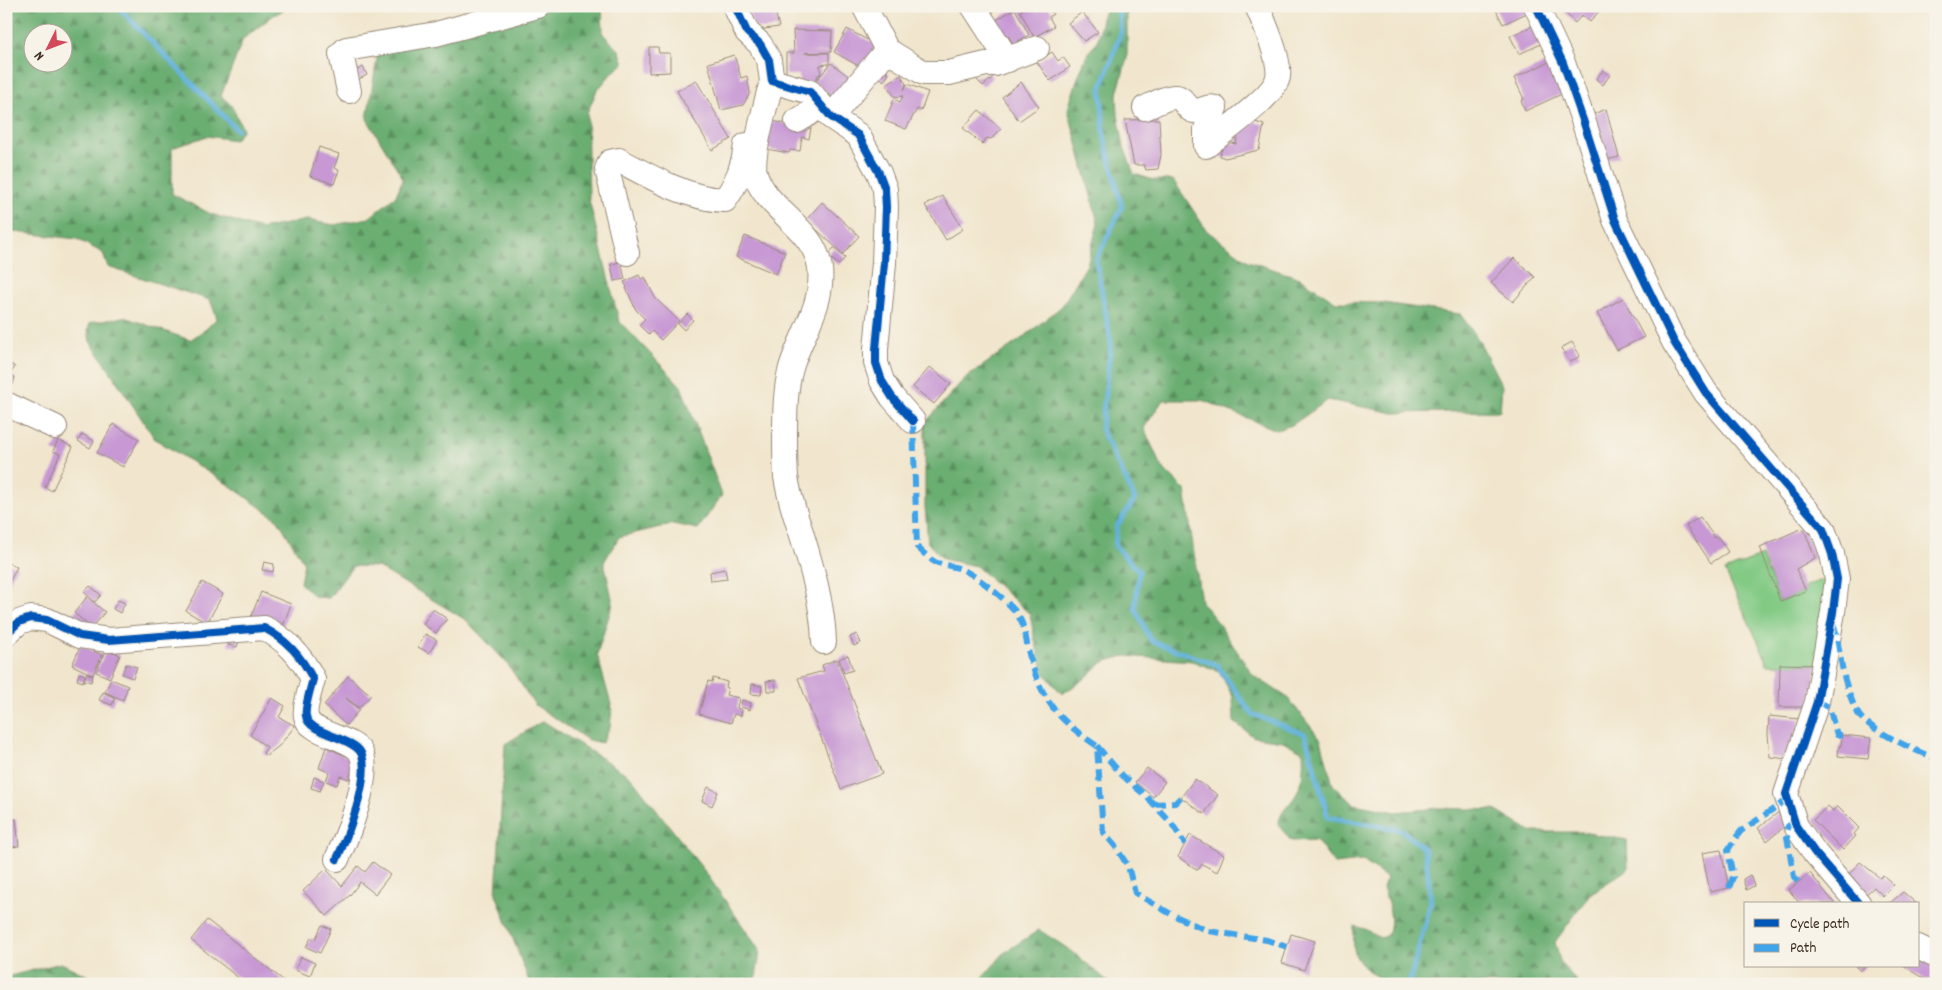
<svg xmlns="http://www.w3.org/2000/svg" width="1942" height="990" font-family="Dekko,sans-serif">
  <defs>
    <pattern id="forest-firs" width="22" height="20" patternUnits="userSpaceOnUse" patternTransform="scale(1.25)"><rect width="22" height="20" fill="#6aae72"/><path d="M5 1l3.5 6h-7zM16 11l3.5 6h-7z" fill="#588e5d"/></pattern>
  </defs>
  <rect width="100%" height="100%" fill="#f7f3e8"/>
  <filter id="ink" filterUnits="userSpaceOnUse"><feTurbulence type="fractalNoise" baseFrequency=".02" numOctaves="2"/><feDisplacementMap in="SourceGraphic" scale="10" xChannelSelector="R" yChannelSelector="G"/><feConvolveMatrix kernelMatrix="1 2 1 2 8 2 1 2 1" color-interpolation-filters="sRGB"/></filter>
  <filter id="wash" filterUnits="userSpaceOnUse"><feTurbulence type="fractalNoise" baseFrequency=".0096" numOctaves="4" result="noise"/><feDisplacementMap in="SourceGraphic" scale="20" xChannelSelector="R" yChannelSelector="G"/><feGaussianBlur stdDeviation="1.12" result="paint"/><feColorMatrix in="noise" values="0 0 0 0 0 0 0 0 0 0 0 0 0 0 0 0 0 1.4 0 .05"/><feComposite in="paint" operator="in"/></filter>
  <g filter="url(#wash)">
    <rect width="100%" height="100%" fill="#f1e6cd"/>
    <path fill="url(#forest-firs)" stroke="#526c48" fill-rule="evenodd" d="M 6,6 L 291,6 L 274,15 L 243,39 L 221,96 L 231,105 L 243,129 L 235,140 L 207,136 L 172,148 L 172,194 L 211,214 L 261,229 L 307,220 L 334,225 L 369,218 L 396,196 L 403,178 L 367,119 L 378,52 L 544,6 L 602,7 L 603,34 L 619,50 L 624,63 L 611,74 L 596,92 L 587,113 L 589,200 L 619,321 L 681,386 L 722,495 L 698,529 L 673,524 L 619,537 L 604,562 L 613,603 L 597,654 L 612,708 L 610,727 L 602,743 L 588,740 L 535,705 L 506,662 L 466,620 L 378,567 L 353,566 L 329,598 L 315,597 L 300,583 L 304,563 L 278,520 L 232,487 L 155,439 L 90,341 L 88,330 L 90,323 L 124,317 L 190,340 L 205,330 L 217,318 L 210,300 L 108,267 L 103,253 L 77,239 L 6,231 ZM 32,32 L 62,32 L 62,62 L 32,62 Z
      M 1107,6 L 1127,6 L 1127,59 L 1117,94 L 1118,115 L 1124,147 L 1134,174 L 1154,180 L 1173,180 L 1207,231 L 1248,261 L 1300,278 L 1336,302 L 1383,303 L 1460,314 L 1478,339 L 1502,386 L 1500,411 L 1394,413 L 1328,400 L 1292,425 L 1277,430 L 1202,400 L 1163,400 L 1144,428 L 1161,466 L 1185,490 L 1201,602 L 1216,620 L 1253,675 L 1288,698 L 1321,740 L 1333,785 L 1354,804 L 1396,812 L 1439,808 L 1495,810 L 1531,832 L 1582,832 L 1627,840 L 1628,869 L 1590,894 L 1555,942 L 1561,964 L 1580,984 L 1389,984 C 1379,979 1362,968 1357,958 C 1352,950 1354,935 1354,926 L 1365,929 L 1380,938 L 1387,936 C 1395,920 1388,904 1383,888 L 1387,878 L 1363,861 L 1334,864 L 1316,840 L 1291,841 L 1278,824 C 1282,810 1286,809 1294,798 C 1303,785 1304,767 1303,752 L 1283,741 L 1254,737 L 1234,722 L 1233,697 L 1219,671 L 1192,661 L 1125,656 L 1103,662 L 1083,680 L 1062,694 L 1044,673 L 1035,641 L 1030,614 L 976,566 L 943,559 L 928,543 L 925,507 L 925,423 L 964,379 L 1024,337 L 1062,306 L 1087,265 L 1098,223 L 1068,109 L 1078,77 L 1086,57 L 1098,39 L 1102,18 Z
      M 543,721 L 631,777 L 706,873 L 760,951 L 755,984 L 530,984 L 496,894 L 505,744 Z
      M 1039,930 L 1073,952 L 1111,984 L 977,984 L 1005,952 Z
      M 61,963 L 105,984 L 6,984 L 6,977 Z"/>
    <path fill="#83ca85" stroke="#5f7a52" d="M 1762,556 L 1780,601 L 1805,591 L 1805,586 L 1830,577 L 1817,665 L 1767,664 L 1766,659 L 1725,571 Z"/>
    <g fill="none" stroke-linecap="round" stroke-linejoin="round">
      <path stroke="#5fb1da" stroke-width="5" d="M 117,6 L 237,130
        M 1118,6 L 1121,32 L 1101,89 L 1104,136 L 1122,207 L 1096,260 L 1111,343 L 1101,429 L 1135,499 L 1117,526 L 1115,546 L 1139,571 L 1135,608 L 1151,641 L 1217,665 L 1252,714 L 1305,734 L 1328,817 L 1402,830 L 1425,850 L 1431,901 L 1409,984"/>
    </g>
    <g id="blocks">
      <path fill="#c798d4" d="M 749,6 L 774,6 L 779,27 L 764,29 L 752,27 Z
        M 1029,6 L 1048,6 L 1053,14 L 1049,17 L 1054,26 L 1034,37 L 1020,11 Z
        M 1494,6 L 1525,6 L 1527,13 L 1503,24 Z
        M 1559,6 L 1597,6 L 1600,10 L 1590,22 L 1582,15 L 1575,23 Z
        M 1015,9 L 1029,35 L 1013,44 L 1007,34 L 1005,36 L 996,20 Z
        M 1082,12 L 1098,32 L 1084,41 L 1068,23 Z
        M 1532,26 L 1541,44 L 1519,54 L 1510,36 Z
        M 847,29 L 877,45 L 864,69 L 834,52 Z
        M 793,30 L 832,31 L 831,52 L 805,53 L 829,53 L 829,64 L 820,65 L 821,75 L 831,63 L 855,81 L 839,102 L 814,82 L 821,75 L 819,74 L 814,82 L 799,83 L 799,75 L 786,75 L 786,53 L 794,53 Z
        M 649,47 L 658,47 L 659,53 L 670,53 L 670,72 L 649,73 Z
        M 1052,52 L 1058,61 L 1063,57 L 1070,67 L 1050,81 L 1037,62 Z
        M 734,55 L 741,78 L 747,76 L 750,93 L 743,105 L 721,110 L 708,63 Z
        M 1551,61 L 1564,93 L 1525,111 L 1521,101 L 1524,99 L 1514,78 Z
        M 363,67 L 367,75 L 359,79 L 355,71 Z
        M 883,69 L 889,74 L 884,81 L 878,76 Z
        M 1603,70 L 1610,75 L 1603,85 L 1596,79 Z
        M 990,74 L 993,77 L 983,86 L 974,77 Z
        M 901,75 L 906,84 L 904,90 L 907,84 L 928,92 L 921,111 L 917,109 L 906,129 L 885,121 L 894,99 L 900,102 L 903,96 L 895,97 L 886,84 Z
        M 696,80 L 731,139 L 712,150 L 677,91 Z
        M 1021,82 L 1039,107 L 1019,121 L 1002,97 Z
        M 1606,109 L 1619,157 L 1606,160 L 1591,115 Z
        M 979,110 L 1001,129 L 991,139 L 987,138 L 982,144 L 963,128 Z
        M 1159,119 L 1161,155 L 1158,169 L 1146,170 L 1144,165 L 1134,165 L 1125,120 Z
        M 1247,119 L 1264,125 L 1259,150 L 1225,158 L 1220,156 L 1224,141 L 1236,144 L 1239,130 Z
        M 771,121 L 811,128 L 809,139 L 802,137 L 800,151 L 790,150 L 789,153 L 766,149 Z
        M 319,147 L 339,154 L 334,168 L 339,170 L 334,184 L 310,176 Z
        M 943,196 L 963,229 L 946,240 L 925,205 Z
        M 822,202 L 859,236 L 843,254 L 806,220 Z
        M 745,236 L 785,252 L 776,274 L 736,257 Z
        M 834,248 L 845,258 L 839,265 L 827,255 Z
        M 1514,258 L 1535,277 L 1513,302 L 1491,283 Z
        M 621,262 L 625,279 L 614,281 L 611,264 Z
        M 639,275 L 641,279 L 645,277 L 655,298 L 679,321 L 661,340 L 652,331 L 649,335 L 639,325 L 645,319 L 636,310 L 626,288 L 627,287 L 624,282 Z
        M 1623,298 L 1644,337 L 1617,350 L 1597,313 Z
        M 687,314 L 693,320 L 684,330 L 678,324 Z
        M 1572,342 L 1580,356 L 1570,362 L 1561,348 Z
        M 6,361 L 15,367 L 6,380 Z
        M 930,367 L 951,384 L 934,404 L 913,387 Z
        M 11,376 L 15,377 L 13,385 L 9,384 Z
        M 113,424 L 139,439 L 123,467 L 97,453 Z
        M 82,434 L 94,441 L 90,448 L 78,441 Z
        M 58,440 L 73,447 L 52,491 L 45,487 L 60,454 L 53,451 Z
        M 1700,517 L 1715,538 L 1718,537 L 1728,552 L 1711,563 L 1686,526 Z
        M 1804,529 L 1815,558 L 1796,569 L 1806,591 L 1780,601 L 1760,547 L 1798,530 Z
        M 6,562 L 17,567 L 6,589 Z
        M 264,562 L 274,564 L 273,572 L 262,570 Z
        M 725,569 L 727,579 L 711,581 L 710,572 Z
        M 202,582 L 223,594 L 207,623 L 186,611 Z
        M 90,586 L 101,595 L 95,602 L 84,592 Z
        M 261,592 L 291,604 L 282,629 L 251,617 Z
        M 87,597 L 105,612 L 92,628 L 74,613 Z
        M 118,600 L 125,603 L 120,613 L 113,609 Z
        M 433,609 L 447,619 L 436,633 L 423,624 Z
        M 425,634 L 437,640 L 429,653 L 418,647 Z
        M 857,634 L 861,643 L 854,646 L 850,637 Z
        M 231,635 L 240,638 L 237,647 L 228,645 Z
        M 81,645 L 102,655 L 93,675 L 72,665 Z
        M 107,649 L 120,655 L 110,678 L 96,672 Z
        M 848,655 L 853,670 L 844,673 L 839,659 Z
        M 837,659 L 882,774 L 841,789 L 798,678 L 824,671 L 822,665 Z
        M 126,664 L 137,667 L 133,678 L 122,674 Z
        M 1780,664 L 1817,665 L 1810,707 L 1779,707 Z
        M 79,673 L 85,675 L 83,682 L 77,680 Z
        M 87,673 L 93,676 L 91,682 L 84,680 Z
        M 348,676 L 371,695 L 359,708 L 346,698 L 359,710 L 346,725 L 324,705 Z
        M 713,678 L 727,682 L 726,687 L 728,688 L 726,695 L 739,698 L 737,708 L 742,710 L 741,716 L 734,714 L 731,723 L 699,714 L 708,681 L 712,682 Z
        M 111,679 L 128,686 L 123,700 L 105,692 Z
        M 775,680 L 776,691 L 767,691 L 766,681 Z
        M 752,684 L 762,686 L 761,695 L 751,694 Z
        M 103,692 L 115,698 L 112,705 L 99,700 Z
        M 272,698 L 285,706 L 279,717 L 295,726 L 279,746 L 266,756 L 263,753 L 267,747 L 250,735 Z
        M 742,700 L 751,703 L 750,710 L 741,707 Z
        M 1769,716 L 1800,719 L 1788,759 L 1770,757 L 1768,734 Z
        M 1842,735 L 1871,738 L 1868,759 L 1838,756 L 1839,746 L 1841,746 Z
        M 326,747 L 355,760 L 349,779 L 340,776 L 337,785 L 326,781 L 329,772 L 319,768 Z
        M 1147,768 L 1165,782 L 1153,797 L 1135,782 Z
        M 314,777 L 324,781 L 320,791 L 311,788 Z
        M 1195,779 L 1218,795 L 1204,814 L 1181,797 Z
        M 708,787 L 718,792 L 712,806 L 702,801 Z
        M 1828,806 L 1833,811 L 1837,806 L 1859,828 L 1854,834 L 1856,836 L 1843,850 L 1813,820 Z
        M 1780,811 L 1789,823 L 1767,841 L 1758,828 Z
        M 16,819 L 19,846 L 6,848 L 6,820 Z
        M 1190,835 L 1224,855 L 1217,872 L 1202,864 L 1198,870 L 1178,857 Z
        M 1721,850 L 1729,888 L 1710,892 L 1702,853 Z
        M 373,862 L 390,875 L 375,894 L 360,882 L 350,895 L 327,916 L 303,891 L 326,869 L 342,886 L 358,866 L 365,872 Z
        M 1860,862 L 1880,878 L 1883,875 L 1894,885 L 1883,896 L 1874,887 L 1864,896 L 1846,877 Z
        M 1810,873 L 1835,904 L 1800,904 L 1789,890 Z
        M 1750,875 L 1754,886 L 1746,890 L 1743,879 Z
        M 1903,892 L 1917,904 L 1891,904 L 1890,903 Z
        M 207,920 L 288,984 L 246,984 L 191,940 Z
        M 322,925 L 331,929 L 320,953 L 306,947 L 311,938 L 315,940 Z
        M 1291,934 L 1315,941 L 1304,970 L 1282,963 Z
        M 301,957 L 315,963 L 310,976 L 295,970 Z
        M 1918,957 L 1936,967 L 1934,982 L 1930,978 L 1928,981 L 1903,966 L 1918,966 Z
        M 1855,966 L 1866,966 L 1860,971 Z
        M 1896,980 L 1901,981 L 1906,984 L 1894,984 Z"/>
    </g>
  </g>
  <g filter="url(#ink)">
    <use href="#blocks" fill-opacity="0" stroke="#968876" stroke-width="1"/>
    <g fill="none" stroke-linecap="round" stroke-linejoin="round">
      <defs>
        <path id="minor" d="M 735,6 L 747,32 L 760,44 L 769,60 L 772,81 L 810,92 L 831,117 L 858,135 L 879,173 L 885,189 L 886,207 L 884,263 L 876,349 L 876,363 L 882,381 L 892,397 L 913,421
          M 864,6 L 887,50 L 924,73 L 949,73 L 986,64 L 995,64 L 1037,48
          M 973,6 L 1008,60
          M 1536,6 L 1563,63 L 1583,120 L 1615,220 L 1674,342 L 1706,393 L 1823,529 L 1832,554 L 1837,579 L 1833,612 L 1817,702 L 1786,794 L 1796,826 L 1815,853 L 1859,904
          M 772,81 C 767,99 751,157 755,173 C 765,210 815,227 820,268 C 824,305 801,334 791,368 C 785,389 785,414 785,436 C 785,449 785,464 786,477 C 789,496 795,515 801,532 C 812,568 823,605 824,642
          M 349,91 L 341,54 L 346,49 L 436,34 L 538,6
          M 1145,108 C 1154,104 1168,96 1176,97 C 1185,98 1187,111 1195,111 C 1203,111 1208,105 1215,108 L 1206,129 L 1206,146 C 1222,132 1275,96 1278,77 C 1281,61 1264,22 1257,6
          M 831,117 L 887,50
          M 797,121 L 810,113 L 817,101
          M 627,253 L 607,169 L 610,162 L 619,160 C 650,177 689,199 725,200 C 737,183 744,166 746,145
          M 6,404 L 55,427
          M 6,634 L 19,622 L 31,618 L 47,620 L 80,636 L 109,640 L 264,628 C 287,640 301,656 313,679 C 311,687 304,708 306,716 C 308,734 353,737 361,753 C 372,775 347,837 337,859
          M 1918,947 L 1936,956"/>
      </defs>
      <use href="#minor" stroke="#968876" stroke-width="26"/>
      <use href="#minor" stroke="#fff" stroke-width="24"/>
      <path stroke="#3fa3ea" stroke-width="6" stroke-dasharray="12 6" stroke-linecap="butt" d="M 913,421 L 917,547 C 923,552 929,559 935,562 C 943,565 953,566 961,569 C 976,575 1004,598 1015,611 C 1027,627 1025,640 1030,658 C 1043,703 1059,720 1097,746 L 1103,832 L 1115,846 L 1128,866 L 1135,893 L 1171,914 L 1208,931 L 1267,940 L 1287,947
        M 1833,623 C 1839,642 1840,661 1845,680 C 1848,690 1853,706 1859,715 C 1867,728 1920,754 1936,758
        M 1817,702 L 1829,707 L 1837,735 L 1842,735
        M 1097,746 L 1122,775 L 1148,798 L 1172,824 L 1185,844
        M 1153,804 L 1175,803 L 1181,797
        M 1795,822 L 1788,826 L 1786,831 L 1794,877 L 1798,882
        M 1729,888 L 1733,877 L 1728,850 L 1734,840 L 1741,831 L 1788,799"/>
      <defs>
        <path id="cycleway" d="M 735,6 L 747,32 L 760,44 L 769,60 L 772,81 L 810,92 L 831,117 L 858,135 L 879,173 L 885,189 L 886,207 L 884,263 L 876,349 L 876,363 L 882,381 L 892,397 L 913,421
          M 1536,6 L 1563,63 L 1583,120 L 1615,220 L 1674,342 L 1706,393 L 1823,529 L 1832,554 L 1837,579 L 1833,612 L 1817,702 L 1786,794 L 1796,826 L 1815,853 L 1859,904
          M 6,634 L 19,622 L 31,618 L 47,620 L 80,636 L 109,640 L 264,628 C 287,640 301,656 313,679 C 311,687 304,708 306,716 C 308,734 353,737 361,753 C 372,775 347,837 337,859"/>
      </defs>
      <use href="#cycleway" stroke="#f7f3e8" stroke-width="11"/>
      <use href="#cycleway" stroke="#0057b8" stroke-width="8"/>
    </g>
  </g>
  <rect width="1942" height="990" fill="none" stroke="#f7f3e8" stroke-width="25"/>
  <rect x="1744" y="902" width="175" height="65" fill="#f7f3e8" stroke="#aca397"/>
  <rect x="1754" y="919" width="25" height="8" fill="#0057b8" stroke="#aca397"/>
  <text x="1790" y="928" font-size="15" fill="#3b2a1e">Cycle path</text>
  <rect x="1754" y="944" width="25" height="8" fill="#3fa3ea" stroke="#aca397"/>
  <text x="1790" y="952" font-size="15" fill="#3b2a1e">Path</text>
  <g transform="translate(48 48) rotate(228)"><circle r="24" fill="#f7f3e8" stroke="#aca397"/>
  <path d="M0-4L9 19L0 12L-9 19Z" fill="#d1495b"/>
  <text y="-8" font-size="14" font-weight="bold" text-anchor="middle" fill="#3b2a1e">N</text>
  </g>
</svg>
